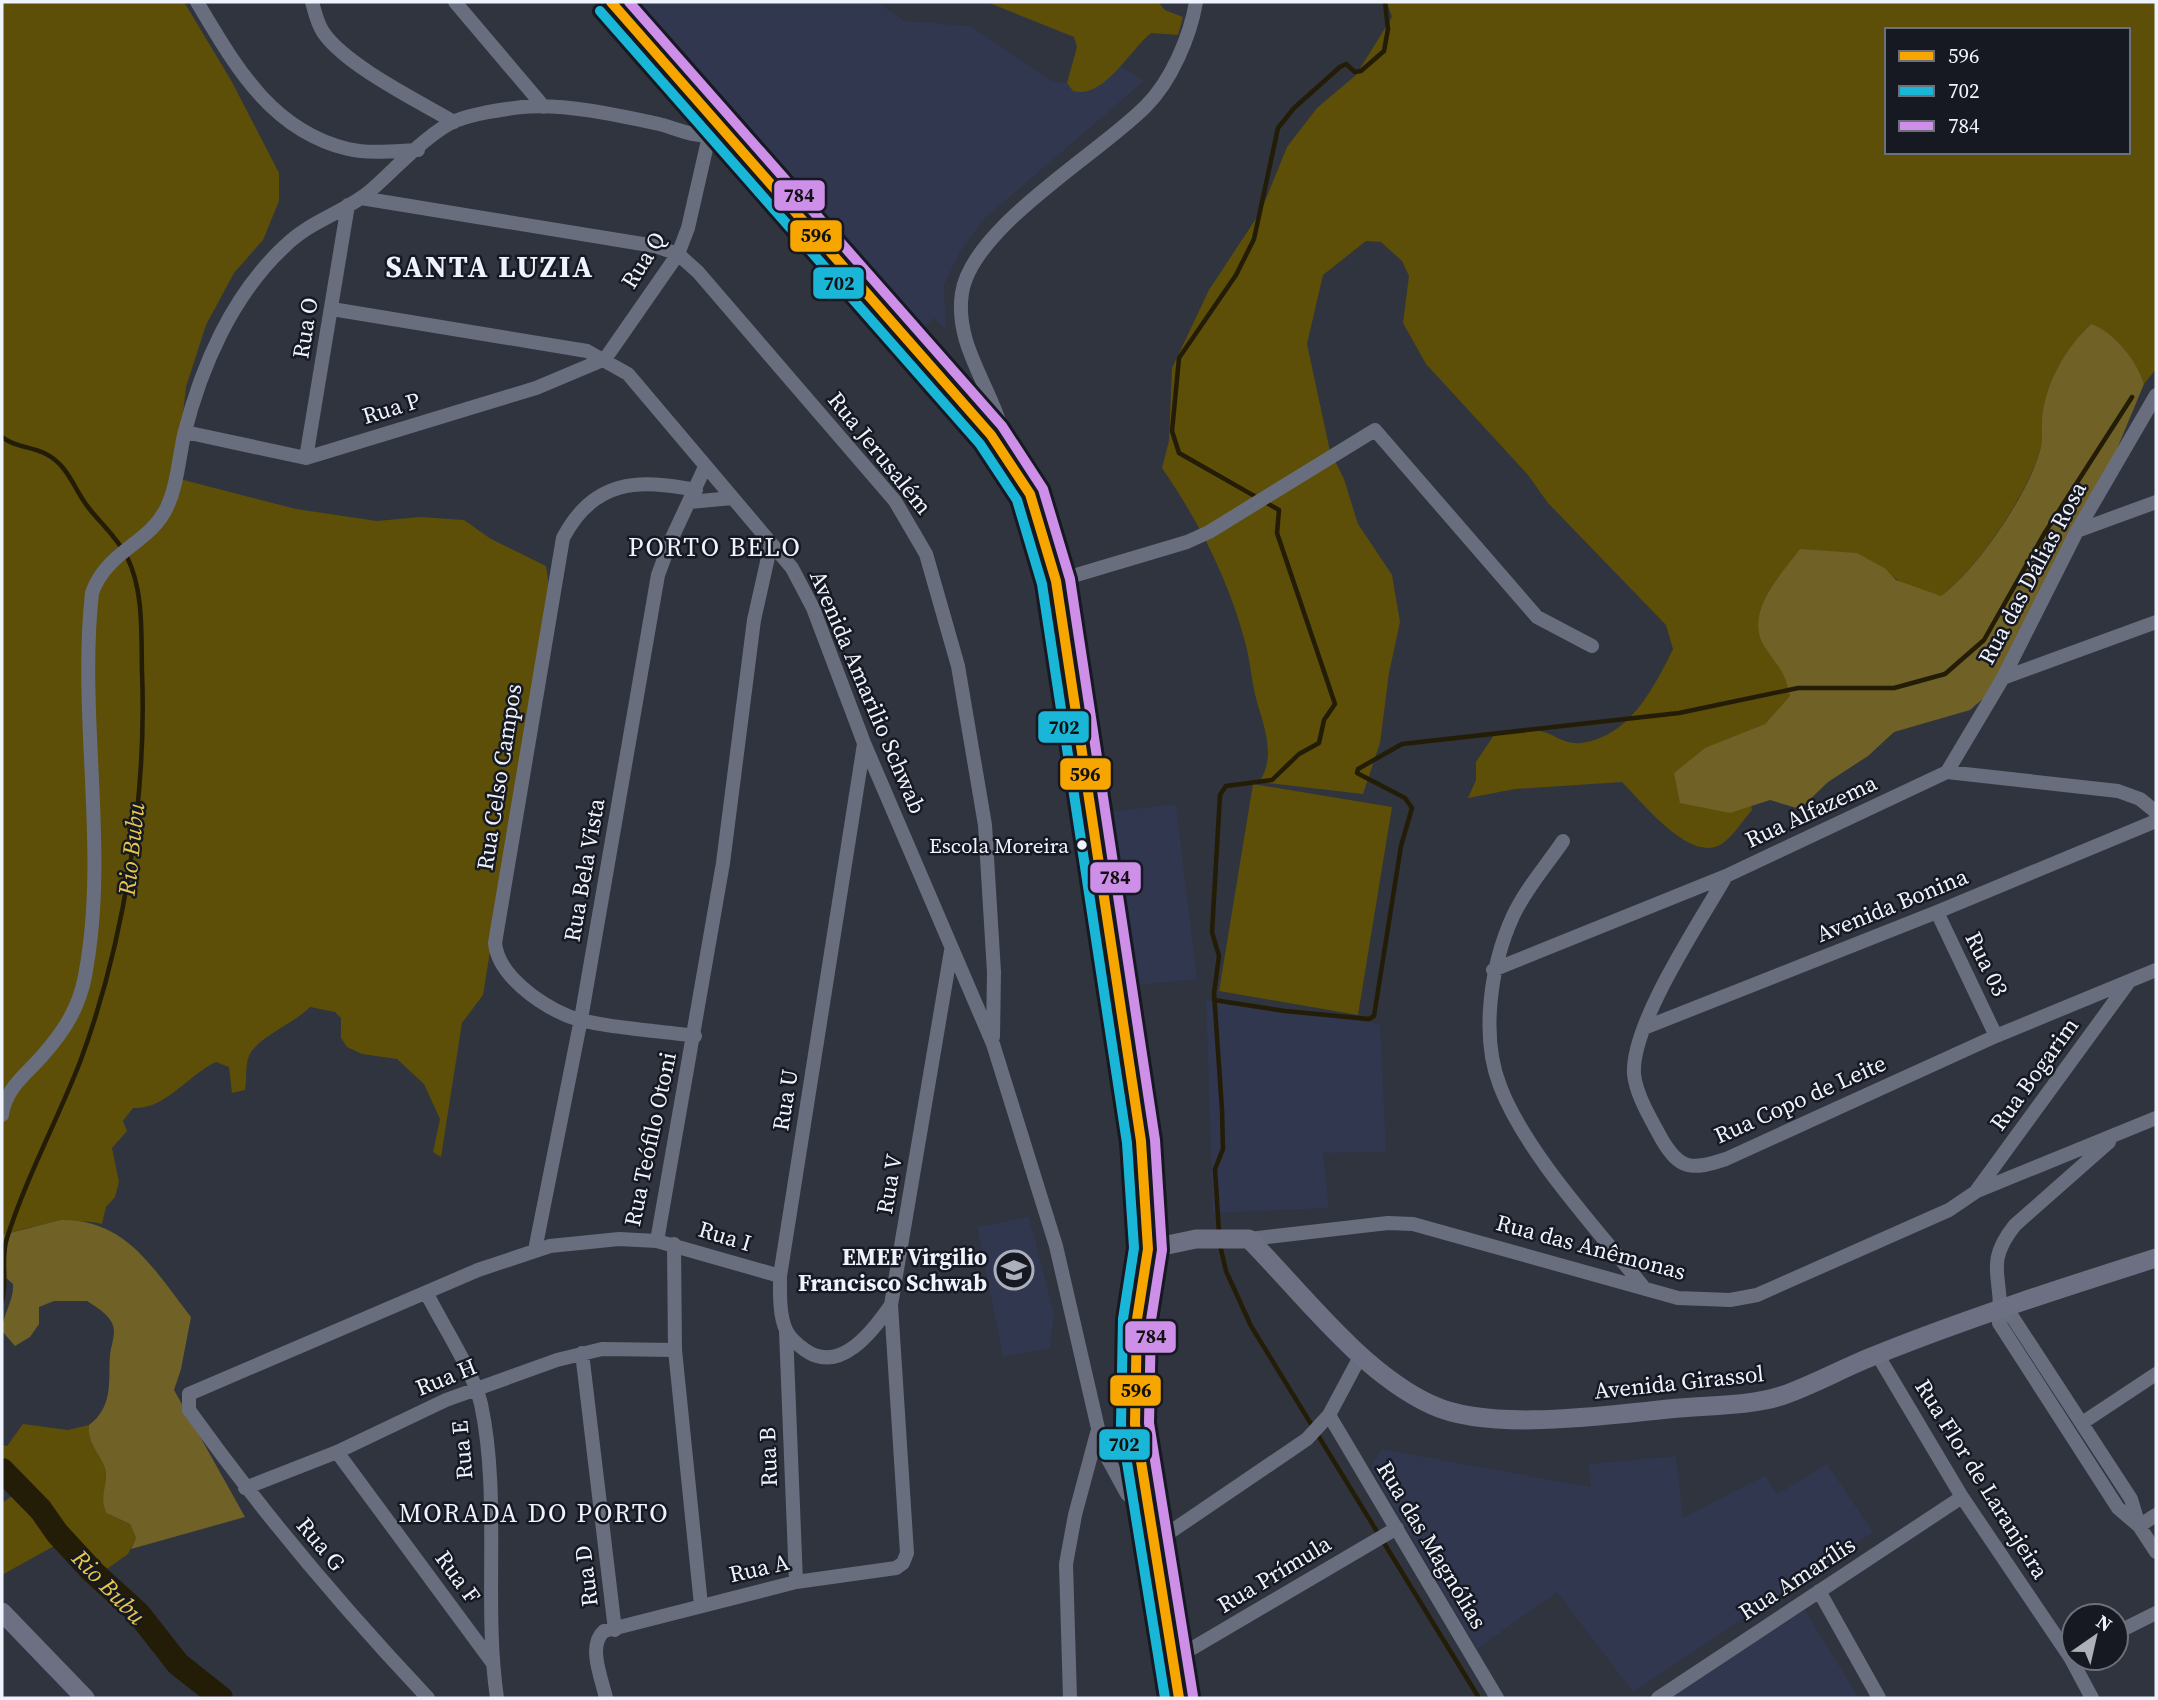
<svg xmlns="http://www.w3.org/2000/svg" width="2158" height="1700" font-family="'Source Serif 4',serif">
  <rect width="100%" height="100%" fill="#30343e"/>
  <path fill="#30374e" d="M 646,2 L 877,2 L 904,21 L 971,26 L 1050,80 L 1062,83 L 1079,81 L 1112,61 L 1144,81 L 983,220 L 960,252 L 944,285 L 946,330 L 934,318 L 923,328 L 637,8 Z
    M 1176,804 L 1197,979 L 1121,987 L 1100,813 Z
    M 1206,1000 L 1380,1024 L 1386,1152 L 1323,1153 L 1329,1208 L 1213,1213 Z
    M 1029,1217 L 1054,1313 L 1050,1348 L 1003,1357 L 977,1227 Z
    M 1381,1449 L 1591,1487 L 1588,1464 L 1676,1456 L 1683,1518 L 1765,1475 L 1777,1494 L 1827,1464 L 1873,1532 L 1633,1692 L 1557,1592 L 1477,1649 L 1371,1468 Z
    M 1805,1610 L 1859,1698 L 1669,1698 Z"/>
  <path fill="#5d4e08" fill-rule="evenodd" d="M 2,2 L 184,2 L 232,82 L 279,173 L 279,201 L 263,240 L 234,273 L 206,325 L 186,387 L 176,478 L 296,509 L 377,521 L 420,517 L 464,520 L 491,539 L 546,566 L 549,586 L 483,995 L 462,1023 L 441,1157 L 433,1152 L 440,1119 L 424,1084 L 397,1059 L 362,1054 L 347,1047 L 341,1038 L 341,1018 L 335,1012 L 310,1007 C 295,1023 256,1038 249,1056 C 245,1065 247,1080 245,1090 L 232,1093 L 229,1067 L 216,1062 C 188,1075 165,1110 133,1108 L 123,1121 L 127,1131 L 112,1148 L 119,1182 L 115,1197 L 106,1207 L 102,1224 C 67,1216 37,1226 2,1235 Z
    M 987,2 L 1158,2 L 1165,10 L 1183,17 L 1178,35 L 1151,33 C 1129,51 1103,100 1073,91 L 1067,83 L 1077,47 L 1074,37 Z
    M 1387,2 L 2156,2 L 2156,369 L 2144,384 C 2136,357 2113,338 2091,324 C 2066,349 2046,383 2042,418 C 2041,429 2043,441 2040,451 C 2027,494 1977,570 1941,596 C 1919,591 1901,587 1886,569 L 1765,648 L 1785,671 L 1791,696 L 1765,724 L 1739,735 L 1729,813 L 1751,805 L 1752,810 C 1743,820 1734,835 1723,843 C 1692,866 1642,802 1622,782 L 1515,789 L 1468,798 L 1476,780 L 1476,762 L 1496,732 C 1510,732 1526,729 1540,731 C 1555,734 1564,745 1581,743 C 1629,737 1654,688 1673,649 L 1666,625 L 1548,503 L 1528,475 L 1426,364 L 1403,323 L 1409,276 L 1402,261 L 1381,242 L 1366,241 L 1323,275 L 1307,344 L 1330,451 L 1344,479 L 1358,524 L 1392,575 L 1400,622 L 1389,673 L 1380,743 L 1363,794 L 1259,782 C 1278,755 1262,723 1255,694 C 1251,677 1250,659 1245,642 C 1229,580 1198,520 1162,468 L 1169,441 L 1172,368 L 1209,290 L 1261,211 L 1287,147 L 1317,108 L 1356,75 L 1392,17 ZM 1887,30 L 2128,30 L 2128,152 L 1887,152 Z
    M 1253,784 L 1392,807 L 1358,1015 L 1219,991 Z
    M 23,1424 L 68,1430 L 89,1425 C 87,1444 105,1456 106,1474 C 106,1489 100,1497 106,1513 L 130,1524 L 136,1538 L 128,1554 L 87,1583 L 54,1546 L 2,1575 L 2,1503 L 15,1494 L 2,1475 L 2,1445 L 7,1446 Z"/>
  <path fill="#706126" d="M 2091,324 C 2113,331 2138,362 2144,384 L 2099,492 L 2002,682 L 1970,710 L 1894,732 L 1868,756 L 1828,782 L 1800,809 L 1770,800 L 1730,813 L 1680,803 L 1674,773 L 1705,748 L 1765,724 L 1790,696 C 1784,669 1780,670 1766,649 C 1742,614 1780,576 1800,549 L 1857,553 L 1886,569 L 1896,580 L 1941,596 C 1977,570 2028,494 2040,451 C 2043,440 2041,429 2042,418 C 2046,382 2065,349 2091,324 Z
    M 61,1220 C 127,1219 154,1270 191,1317 L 181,1369 L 174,1390 L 245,1517 L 131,1549 L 136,1538 L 130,1524 L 106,1513 C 100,1498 105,1491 106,1476 C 107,1459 86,1446 89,1425 C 114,1406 108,1382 110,1355 C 111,1344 117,1333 112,1323 C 107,1313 96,1307 87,1301 L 54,1301 L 39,1307 L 39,1324 L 30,1337 L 15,1346 L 2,1331 C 3,1313 14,1301 13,1284 L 2,1274 L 2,1235 Z"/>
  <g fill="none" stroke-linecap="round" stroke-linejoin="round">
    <path stroke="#231c06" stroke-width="4.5" d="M 2,437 C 16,448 31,446 46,454 C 68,465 74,489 88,507 C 101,524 117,537 127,557 C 144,591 141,634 142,672 C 147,797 124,944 80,1062 C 57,1121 26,1178 7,1238 C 0,1259 8,1280 2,1301
      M 1214,1000 L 1285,1011 L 1369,1019 L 1374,1016 L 1401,846 L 1412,808 L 1405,798 L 1357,773 L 1358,769 L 1402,744 L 1679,713 L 1798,688 L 1894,688 L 1945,674 L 1984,640 L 2044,534 L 2132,397
      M 1219,1233 L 1215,1169 L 1223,1149 L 1222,1110 L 1214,993 L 1219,956 L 1212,932 L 1220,795 L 1226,786 L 1272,780 L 1299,754 L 1319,743 L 1324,720 L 1335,704 L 1277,533 L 1279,510 L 1179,453 L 1172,431 L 1179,358 L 1236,275 L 1254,239 L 1278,128 L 1294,108 L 1340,67 L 1346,64 L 1355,72 L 1361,71 L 1384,51 L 1388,29 L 1385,2
      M 1220,1245 L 1226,1271 L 1251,1326 L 1479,1698"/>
    <path stroke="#231c06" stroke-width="24" d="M 2,1470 L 41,1510 L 57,1533 L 93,1572 L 138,1613 L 178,1664 L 221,1698"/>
    <path stroke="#696e7e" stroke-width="14" d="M 197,2 C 235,65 270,130 348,149 C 370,154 395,151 418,150
      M 312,2 C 315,12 317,23 323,32 C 345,65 418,101 454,122
      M 455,2 L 544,107
      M 361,198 L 655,246 L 678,254 L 698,272 L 895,501 L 926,554 L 958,666 L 985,825 L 994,972 L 993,1037
      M 332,309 L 587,351 L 628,374 L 792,568 L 813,608 L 864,743 L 993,1044 L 1056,1246 L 1103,1450 L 1127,1494 L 1150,1510
      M 185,432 L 306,458 L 536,388 L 605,359 L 678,254 L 688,228 L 709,136
      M 1005,450 C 1001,396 953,351 962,293 C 972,227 1099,154 1146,106 C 1171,81 1190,37 1196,2
      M 306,458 L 348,205
      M 690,502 L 732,498
      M 2077,531 L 2156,502
      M 1056,581 L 1187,542 L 1209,532 L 1375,430 L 1537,617 L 1592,646
      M 2003,678 L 2156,622
      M 864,744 L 780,1276 C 780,1292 779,1315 786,1330 C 789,1337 798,1345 805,1350 C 840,1375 873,1331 891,1305
      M 1947,772 L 2003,678 L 2077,531 L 2156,395
      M 1563,841 C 1547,865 1526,888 1513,916 C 1491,964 1480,1035 1500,1086 C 1526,1154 1599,1231 1645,1289
      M 1726,876 C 1700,922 1631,1024 1634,1074 C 1636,1095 1651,1119 1661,1138 C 1680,1171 1692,1170 1726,1159 L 1996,1036 L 2156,970
      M 1937,912 L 1996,1036
      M 1493,970 L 1726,876 L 1947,772 L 2118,791 L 2140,799 L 2156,812
      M 1644,1028 L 1937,912 L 2156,821
      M 695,1036 C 662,1031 595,1027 568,1016 C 539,1004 498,975 495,943 L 563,538 C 594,479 638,479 696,490
      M 2,1115 C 6,1087 26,1075 43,1055 C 64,1031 79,1008 85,976 C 109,850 78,720 92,593 C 106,551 151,543 167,507 C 177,486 179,458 184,435 C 201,367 232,295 285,246 C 310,221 343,213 369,192 C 392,172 429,132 455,121 C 476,113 500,110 522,107 C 563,103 618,115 659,124 C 672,127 696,138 710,135 C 715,135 720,130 724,128
      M 2109,1142 L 2015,1225 C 1982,1266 2005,1278 1999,1323 L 2118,1508 L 2139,1526 L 2156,1552
      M 1977,1190 L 2128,983
      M 1249,1239 L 1388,1223 L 1413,1224 L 1678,1298 L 1730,1300 L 1757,1295 L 1949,1210 L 1977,1191 L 2156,1118
      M 657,1241 L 723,863 L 754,620 L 771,544
      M 674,1244 L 675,1350 L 701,1605
      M 535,1250 L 581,1019 L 658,575 L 671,540 L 705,467
      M 427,1294 C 442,1324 474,1373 481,1404 C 501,1497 483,1603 497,1698
      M 2001,1308 L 2013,1318 L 2131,1499 L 2139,1526
      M 786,1331 L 796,1582
      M 582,1353 L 615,1630
      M 1877,1354 L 1962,1497 L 2070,1657 L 2092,1698
      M 1329,1415 L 1497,1698
      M 2082,1423 L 2156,1374
      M 337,1452 L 492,1662
      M 245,1488 L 337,1452 L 446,1400 L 557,1360 L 602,1349 L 675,1350
      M 2139,1526 L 2156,1515
      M 1157,1541 L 1307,1439 L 1329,1415 L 1361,1355
      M 1819,1591 L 1879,1698
      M 2116,1633 L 2156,1613
      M 1174,1659 L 1397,1528
      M 428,1698 C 342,1607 262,1512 189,1410 L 189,1394 L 478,1270 L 550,1246 L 619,1239 L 657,1241 L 780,1276
      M 606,1698 C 602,1679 587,1646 604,1631 L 796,1582 L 896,1568 L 903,1563 L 907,1553 L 891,1305 L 951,951
      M 1070,1698 L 1066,1564 L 1075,1515 L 1097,1433
      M 1658,1698 L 1962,1497"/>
    <path stroke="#6c7082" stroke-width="19" d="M 1148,1249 L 1196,1239 L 1249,1239 C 1303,1294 1362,1373 1432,1405 C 1492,1433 1613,1414 1679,1408 C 1712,1405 1752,1406 1784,1395 C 1815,1384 1845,1367 1876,1355 C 1968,1318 2062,1288 2156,1258
      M 2,1612 L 85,1698"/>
    <path stroke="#686f7f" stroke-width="23" d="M 611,2 L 991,435 L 1030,494 L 1056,581 L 1094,846 L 1141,1141 L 1148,1249 L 1137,1319 L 1135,1424 L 1179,1698"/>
    <defs>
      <path id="bus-1" d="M 611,2 L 991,435 L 1030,494 L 1056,581 L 1141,1141 L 1148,1249 L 1137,1319 L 1135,1424 L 1179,1698"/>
      <path id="bus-2" d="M 600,11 L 980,444 L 1017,500 L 1042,584 L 1127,1143 L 1134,1248 L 1123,1319 L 1121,1425 L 1165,1698"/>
      <path id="bus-3" d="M 629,2 L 1002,426 L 1043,489 L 1070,579 L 1155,1140 L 1162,1250 L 1151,1320 L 1149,1423 L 1193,1696"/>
    </defs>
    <use href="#bus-1" stroke="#161922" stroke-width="16"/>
    <use href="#bus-2" stroke="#161922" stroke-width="16"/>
    <use href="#bus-3" stroke="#161922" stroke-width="16"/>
    <use href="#bus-1" stroke="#f7a600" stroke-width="10"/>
    <use href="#bus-2" stroke="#1ab6d8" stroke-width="10"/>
    <use href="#bus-3" stroke="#ce8fe9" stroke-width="10"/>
  </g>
  <defs>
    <symbol id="school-ring" viewBox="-11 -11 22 22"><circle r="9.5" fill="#161922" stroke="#acb0ba" stroke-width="1.5"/><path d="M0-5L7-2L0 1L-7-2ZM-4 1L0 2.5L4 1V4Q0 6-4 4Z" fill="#acb0ba"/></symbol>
  </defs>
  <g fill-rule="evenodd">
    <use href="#school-ring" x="992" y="1248" width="44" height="44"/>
  </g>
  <circle fill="#eff3fd" stroke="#161922" stroke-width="2.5" cx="1082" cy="845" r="6"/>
  <g text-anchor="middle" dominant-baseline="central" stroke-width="5" stroke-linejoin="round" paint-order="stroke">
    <g font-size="21" fill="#eff3fd" stroke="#161922" text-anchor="end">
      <text x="1069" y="845">Escola Moreira</text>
    </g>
    <g font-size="23" fill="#eff3fd" stroke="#161922">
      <text transform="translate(643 260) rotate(-58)">Rua Q</text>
      <text transform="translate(305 328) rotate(-81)">Rua O</text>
      <text transform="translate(391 408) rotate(-17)">Rua P</text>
      <text transform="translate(880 453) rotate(51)">Rua Jerusalém</text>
      <text transform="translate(2032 573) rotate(-62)">Rua das Dálias Rosa</text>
      <text transform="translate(868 692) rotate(67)">Avenida Amarilio Schwab</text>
      <text transform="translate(499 777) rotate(-81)">Rua Celso Campos</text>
      <text transform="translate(1811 811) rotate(-25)">Rua Alfazema</text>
      <text transform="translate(584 870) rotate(-80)">Rua Bela Vista</text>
      <text transform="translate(1892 905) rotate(-22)">Avenida Bonina</text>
      <text transform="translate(1987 964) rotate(64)">Rua 03</text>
      <text transform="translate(2034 1074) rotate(-54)">Rua Bogarim</text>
      <text transform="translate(1800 1099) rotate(-24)">Rua Copo de Leite</text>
      <text transform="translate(785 1100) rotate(-81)">Rua U</text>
      <text transform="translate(650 1139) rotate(-78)">Rua Teófilo Otoni</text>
      <text transform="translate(889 1184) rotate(-80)">Rua V</text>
      <text transform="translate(725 1236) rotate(17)">Rua I</text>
      <text transform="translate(1591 1247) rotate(15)">Rua das Anêmonas</text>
      <text transform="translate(446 1377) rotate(-22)">Rua H</text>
      <text transform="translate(1679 1382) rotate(-6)">Avenida Girassol</text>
      <text transform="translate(462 1450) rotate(-95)">Rua E</text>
      <text transform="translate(768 1457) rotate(-92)">Rua B</text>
      <text transform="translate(1982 1479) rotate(58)">Rua Flor de Laranjeira</text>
      <text transform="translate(321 1544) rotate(50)">Rua G</text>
      <text transform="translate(1432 1545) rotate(59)">Rua das Magnólias</text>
      <text transform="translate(759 1568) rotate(-13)">Rua A</text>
      <text transform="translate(1274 1574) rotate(-31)">Rua Prímula</text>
      <text transform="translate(586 1576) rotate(-97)">Rua D</text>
      <text transform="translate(458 1577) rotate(54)">Rua F</text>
      <text transform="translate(1797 1578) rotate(-33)">Rua Amarílis</text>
    </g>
    <g font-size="23" font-weight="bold" fill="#eff3fd" stroke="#161922" text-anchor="end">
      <text x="987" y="1257">EMEF Virgilio<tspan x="987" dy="26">Francisco Schwab</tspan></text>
    </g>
    <g font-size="24" font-style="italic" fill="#e6c74b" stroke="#161922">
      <text transform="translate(131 849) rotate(-84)">Rio Bubu</text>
      <text transform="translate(109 1587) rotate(46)">Rio Bubu</text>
    </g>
    <g font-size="26" letter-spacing="2" fill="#eff3fd" stroke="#161922">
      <text x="715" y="547">PORTO BELO</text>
      <text x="534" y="1513">MORADA DO PORTO</text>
    </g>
    <g font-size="30" font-weight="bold" letter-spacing="2" fill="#eff3fd" stroke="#161922">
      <text x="490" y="266">SANTA LUZIA</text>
    </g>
  </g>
  <g stroke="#161922" stroke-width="2.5">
    <rect x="773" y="179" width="53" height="33" rx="7" fill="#ce8fe9"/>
    <rect x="789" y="219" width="54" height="34" rx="7" fill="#f7a600"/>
    <rect x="812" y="266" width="53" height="34" rx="7" fill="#1ab6d8"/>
    <rect x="1037" y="710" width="53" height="34" rx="7" fill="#1ab6d8"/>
    <rect x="1059" y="757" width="53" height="34" rx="7" fill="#f7a600"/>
    <rect x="1089" y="861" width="53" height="33" rx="7" fill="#ce8fe9"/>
    <rect x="1124" y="1320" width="53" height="34" rx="7" fill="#ce8fe9"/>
    <rect x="1109" y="1374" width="53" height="33" rx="7" fill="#f7a600"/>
    <rect x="1098" y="1428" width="53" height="33" rx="7" fill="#1ab6d8"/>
  </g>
  <g font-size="19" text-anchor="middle" font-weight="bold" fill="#111">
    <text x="799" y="202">784</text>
    <text x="816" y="242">596</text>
    <text x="839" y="290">702</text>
    <text x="1064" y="734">702</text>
    <text x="1085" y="781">596</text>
    <text x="1115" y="884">784</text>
    <text x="1151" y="1343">784</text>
    <text x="1136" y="1397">596</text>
    <text x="1124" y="1451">702</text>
  </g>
  <rect width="2158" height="1700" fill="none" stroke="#eff3fd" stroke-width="7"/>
  <rect x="1885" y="28" width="245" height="126" fill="#161922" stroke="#6d707a" stroke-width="2"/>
  <rect x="1899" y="51" width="35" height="10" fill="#f7a600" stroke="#6d707a" stroke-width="2"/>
  <text x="1948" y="63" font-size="21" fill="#eff3fd">596</text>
  <rect x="1899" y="86" width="35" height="10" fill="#1ab6d8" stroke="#6d707a" stroke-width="2"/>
  <text x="1948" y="98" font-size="21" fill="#eff3fd">702</text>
  <rect x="1899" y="121" width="35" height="10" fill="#ce8fe9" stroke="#6d707a" stroke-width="2"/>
  <text x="1948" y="133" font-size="21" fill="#eff3fd">784</text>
  <g transform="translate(2095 1637) rotate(34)"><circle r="33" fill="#161922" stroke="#6d707a" stroke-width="2"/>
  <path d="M0-5L12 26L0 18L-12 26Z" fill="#acb0ba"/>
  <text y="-10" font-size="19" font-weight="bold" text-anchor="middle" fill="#eff3fd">N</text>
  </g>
</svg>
